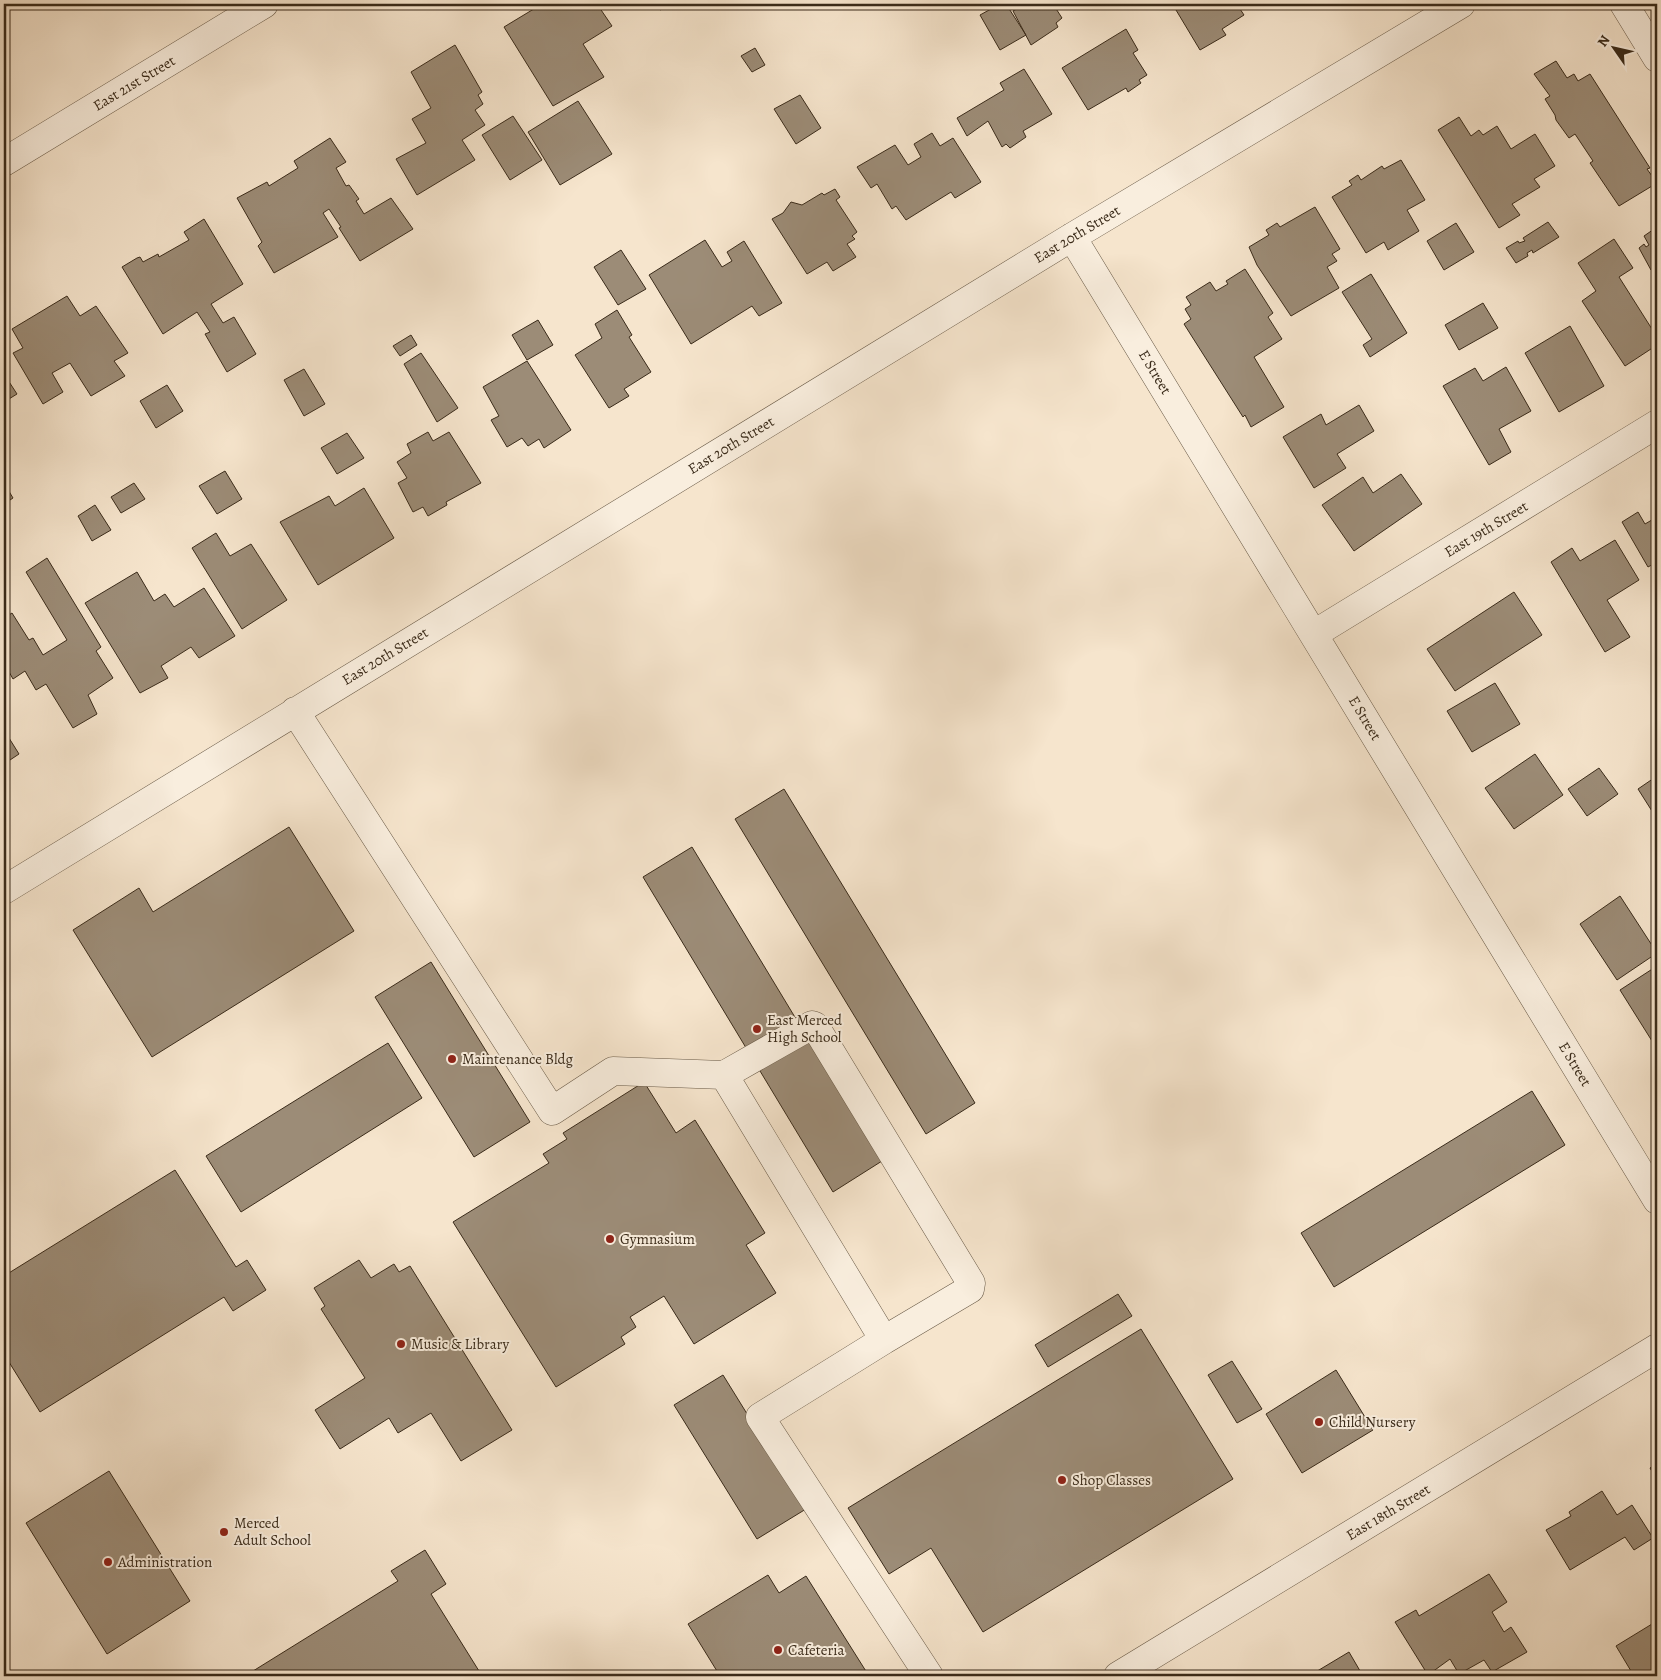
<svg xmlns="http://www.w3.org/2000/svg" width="1661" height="1680" font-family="Alegreya,serif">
  <rect width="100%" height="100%" fill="#f6e5cd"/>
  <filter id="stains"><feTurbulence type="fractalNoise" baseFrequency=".004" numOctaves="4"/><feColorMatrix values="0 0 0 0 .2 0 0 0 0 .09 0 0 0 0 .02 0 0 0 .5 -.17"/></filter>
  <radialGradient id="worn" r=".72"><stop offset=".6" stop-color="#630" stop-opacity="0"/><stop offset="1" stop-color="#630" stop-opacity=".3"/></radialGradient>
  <path fill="#9c8c77" stroke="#3a2b1a" d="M 542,4 L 580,4 L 582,6 L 586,4 L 597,4 L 612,26 L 583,44 L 604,77 L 553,106 L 504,27 Z
    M 656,4 L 672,4 L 660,10 Z
    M 1000,4 L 1006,4 L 1026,35 L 1000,50 L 980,15 Z
    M 1026,4 L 1043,4 L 1044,6 L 1053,4 L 1062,18 L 1056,23 L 1058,27 L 1031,45 L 1013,11 Z
    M 1166,4 L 1242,4 L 1238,6 L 1244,15 L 1222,29 L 1226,35 L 1200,50 L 1173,5 L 1168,8 Z
    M 1126,29 L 1138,50 L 1133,53 L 1147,75 L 1139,80 L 1141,83 L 1128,92 L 1126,88 L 1088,110 L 1062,68 Z
    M 455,45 L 482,92 L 478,95 L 483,104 L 475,110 L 485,125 L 462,140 L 475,160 L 417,195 L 396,159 L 426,143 L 412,119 L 431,108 L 411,72 Z
    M 755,48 L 765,65 L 752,72 L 741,56 Z
    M 1556,61 L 1567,78 L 1574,74 L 1578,81 L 1590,74 L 1650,168 L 1647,169 L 1657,183 L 1619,206 L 1590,163 L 1593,161 L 1575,134 L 1569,138 L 1556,120 L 1555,115 L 1545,99 L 1550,96 L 1534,74 Z
    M 1024,69 L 1052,114 L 1023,131 L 1026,137 L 1010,148 L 1006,144 L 1002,147 L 988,121 L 967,136 L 957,118 L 1004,90 L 1000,83 Z
    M 800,95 L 821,128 L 796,144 L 774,109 Z
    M 578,101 L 612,154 L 560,185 L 528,132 Z
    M 513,116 L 542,160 L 510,180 L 482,135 Z
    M 1459,117 L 1471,136 L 1479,130 L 1483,135 L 1497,126 L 1511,149 L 1535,134 L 1555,166 L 1534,179 L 1540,187 L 1512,204 L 1520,215 L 1499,228 L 1438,130 Z
    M 932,133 L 940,146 L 953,138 L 981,182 L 955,198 L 951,192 L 906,220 L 896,206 L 892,209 L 877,184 L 871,188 L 857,167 L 895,145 L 908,165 L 921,157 L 914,144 Z
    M 330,138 L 346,162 L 336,168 L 346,186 L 349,185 L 359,199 L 356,201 L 364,214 L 391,198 L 413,229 L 360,261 L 339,228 L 341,227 L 329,209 L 323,213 L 338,237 L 274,273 L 258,246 L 262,242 L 237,198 L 267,182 L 269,186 L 298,168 L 294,161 Z
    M 1401,160 L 1425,200 L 1407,210 L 1419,231 L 1388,250 L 1384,242 L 1366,253 L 1332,197 L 1352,185 L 1349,181 L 1358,175 L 1361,180 L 1382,166 L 1384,169 Z
    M 835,189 L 840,197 L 836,200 L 857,232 L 852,236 L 855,239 L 847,244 L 856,257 L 833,271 L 827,262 L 807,274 L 772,219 L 783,213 L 791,202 L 802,205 L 822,193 L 824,195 Z
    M 1315,207 L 1340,249 L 1332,254 L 1337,261 L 1327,267 L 1339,288 L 1291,316 L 1257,265 L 1249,247 L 1269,235 L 1266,230 L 1277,223 L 1280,227 Z
    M 204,219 L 243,284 L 211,304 L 223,323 L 234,317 L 256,354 L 227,372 L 205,334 L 210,332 L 197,312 L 163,334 L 122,267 L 137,258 L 140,257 L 143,262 L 158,254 L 159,257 L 189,240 L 184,232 Z
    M 1548,222 L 1559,237 L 1533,253 L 1532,250 L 1527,253 L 1528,256 L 1516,263 L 1506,248 L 1518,241 L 1519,243 L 1525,241 L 1523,238 Z
    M 1456,223 L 1474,252 L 1444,270 L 1427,241 Z
    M 1657,227 L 1657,275 L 1651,270 L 1639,248 L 1644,244 L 1646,247 L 1649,245 L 1644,236 Z
    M 1614,239 L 1633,268 L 1619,277 L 1657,337 L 1657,345 L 1625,366 L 1582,301 L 1596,291 L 1578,263 Z
    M 705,240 L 722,267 L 732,261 L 727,252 L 744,241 L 782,303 L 759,316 L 752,306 L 691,344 L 649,275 Z
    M 621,250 L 646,289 L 618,305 L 594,267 Z
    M 1245,269 L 1273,313 L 1268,317 L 1282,339 L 1254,357 L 1284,407 L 1251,427 L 1245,415 L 1243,417 L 1184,324 L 1191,319 L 1185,309 L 1191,305 L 1186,297 L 1210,282 L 1216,291 L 1228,284 L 1226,281 Z
    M 1371,274 L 1407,333 L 1370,357 L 1363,345 L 1372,339 L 1342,292 Z
    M 67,296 L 80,316 L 96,306 L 128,353 L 114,361 L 125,376 L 91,396 L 70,363 L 52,373 L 63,392 L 43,404 L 13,353 L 23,348 L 12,329 Z
    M 1483,303 L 1498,328 L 1459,350 L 1445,325 Z
    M 617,310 L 632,335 L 629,337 L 651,372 L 624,389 L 629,396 L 609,408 L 575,355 L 602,338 L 595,324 Z
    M 538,320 L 553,345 L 527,360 L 512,335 Z
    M 1570,326 L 1604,386 L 1559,412 L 1525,353 Z
    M 411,335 L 417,345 L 400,356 L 393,346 Z
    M 421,353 L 458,408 L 437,422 L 404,364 Z
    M 527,361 L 571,430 L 544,448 L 539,439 L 528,446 L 522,438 L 507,447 L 491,420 L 499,416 L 483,387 Z
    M 1506,367 L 1531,411 L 1499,429 L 1511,452 L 1489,465 L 1443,386 L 1475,368 L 1483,381 Z
    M 304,369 L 325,404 L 304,416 L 284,380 Z
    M 4,374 L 17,394 L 4,402 Z
    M 167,385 L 183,411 L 156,428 L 140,401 Z
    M 1359,405 L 1374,431 L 1337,454 L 1346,468 L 1314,488 L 1283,437 L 1321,414 L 1326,425 Z
    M 428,432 L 433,441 L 449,432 L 481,483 L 446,502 L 447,505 L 428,516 L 423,507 L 413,512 L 398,483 L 407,478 L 397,462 L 411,453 L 407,444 Z
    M 347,433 L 364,458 L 337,474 L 321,448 Z
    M 225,471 L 242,499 L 217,514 L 199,486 Z
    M 1401,474 L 1422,504 L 1354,551 L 1322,505 L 1363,477 L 1373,493 Z
    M 4,483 L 13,498 L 4,504 Z
    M 134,483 L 145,499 L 121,513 L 111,497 Z
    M 364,488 L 394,538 L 318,585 L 280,522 L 329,496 L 335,506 Z
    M 95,505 L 111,530 L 92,541 L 78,516 Z
    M 1638,512 L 1645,524 L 1657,517 L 1657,562 L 1648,567 L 1622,522 Z
    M 216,533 L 230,556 L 251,544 L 287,600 L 242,629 L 192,548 Z
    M 1615,540 L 1639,580 L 1607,600 L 1630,637 L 1605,652 L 1551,562 L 1572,548 L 1580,561 Z
    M 47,558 L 101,647 L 96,651 L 113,678 L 88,695 L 97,714 L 73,728 L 46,684 L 36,690 L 25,671 L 13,679 L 4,663 L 4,618 L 12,613 L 29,640 L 33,638 L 43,655 L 67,640 L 26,572 Z
    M 137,572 L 154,601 L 165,594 L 174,607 L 204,588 L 235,636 L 199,658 L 191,647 L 161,666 L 168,678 L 140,693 L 85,603 Z
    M 1514,592 L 1542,635 L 1455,691 L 1427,649 Z
    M 1495,683 L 1520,724 L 1472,752 L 1447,711 Z
    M 4,730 L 19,754 L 4,764 Z
    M 1535,754 L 1563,795 L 1514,829 L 1485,788 Z
    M 1599,768 L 1618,794 L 1587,816 L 1568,789 Z
    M 1657,776 L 1657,819 L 1638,789 Z
    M 784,789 L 975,1103 L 926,1134 L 735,819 Z
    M 289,827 L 354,931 L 152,1057 L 73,930 L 139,888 L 153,912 Z
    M 692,847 L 882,1161 L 833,1192 L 643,877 Z
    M 1620,896 L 1657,953 L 1617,980 L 1580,924 Z
    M 431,962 L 530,1122 L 474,1157 L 375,997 Z
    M 1657,966 L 1657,1037 L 1652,1041 L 1620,990 Z
    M 388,1043 L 422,1098 L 241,1212 L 206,1156 Z
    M 644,1082 L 676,1133 L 695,1120 L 765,1233 L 746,1245 L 776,1293 L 694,1344 L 664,1296 L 630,1317 L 636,1327 L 621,1337 L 625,1344 L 556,1387 L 453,1222 L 549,1163 L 543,1154 L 567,1139 L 563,1133 Z
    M 1532,1091 L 1565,1145 L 1334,1287 L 1301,1233 Z
    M 175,1170 L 236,1267 L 247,1260 L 266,1290 L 233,1311 L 224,1297 L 40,1412 L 4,1354 L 4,1276 Z
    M 359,1260 L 371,1278 L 394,1264 L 399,1272 L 410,1266 L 512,1430 L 461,1461 L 431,1413 L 398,1433 L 389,1418 L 340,1449 L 315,1410 L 365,1378 L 321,1309 L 325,1306 L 314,1288 Z
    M 1118,1294 L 1132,1316 L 1048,1367 L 1035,1345 Z
    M 1141,1329 L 1233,1479 L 983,1632 L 931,1548 L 889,1574 L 848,1508 Z
    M 1232,1361 L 1262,1409 L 1237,1423 L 1208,1375 Z
    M 1336,1370 L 1373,1430 L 1302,1473 L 1266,1414 Z
    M 723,1375 L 806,1509 L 757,1539 L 674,1405 Z
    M 1657,1463 L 1657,1480 L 1650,1468 Z
    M 109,1471 L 190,1601 L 107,1654 L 26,1523 Z
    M 1602,1491 L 1617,1515 L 1632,1505 L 1653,1538 L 1634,1550 L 1625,1537 L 1570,1570 L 1546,1530 L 1571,1516 L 1569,1512 Z
    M 425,1550 L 446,1584 L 431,1594 L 479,1671 L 469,1676 L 245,1676 L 398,1581 L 391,1571 Z
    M 1489,1574 L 1507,1602 L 1492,1612 L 1504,1632 L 1511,1627 L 1527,1652 L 1492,1672 L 1484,1660 L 1459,1674 L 1450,1659 L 1428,1675 L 1395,1622 L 1416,1610 L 1419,1616 Z
    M 768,1575 L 779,1593 L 806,1576 L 869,1676 L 720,1676 L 688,1624 Z
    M 1652,1624 L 1657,1632 L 1657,1676 L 1634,1676 L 1616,1646 Z
    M 1349,1652 L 1363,1676 L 1309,1676 Z"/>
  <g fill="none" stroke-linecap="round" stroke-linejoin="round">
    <defs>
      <path id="minor" d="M 1624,4 L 1657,58
        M 4,162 L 264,4
        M 1072,237 L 1657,1200
        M 1314,634 L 1657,424
        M 295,711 L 552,1111 L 613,1071 L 724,1075 L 884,1340 L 970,1289 L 971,1283 L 815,1026 L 812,1025 L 724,1075
        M 4,890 L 1072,237 L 1461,4
        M 884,1340 L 760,1417 L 929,1676
        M 1118,1676 L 1657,1348"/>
    </defs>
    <use href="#minor" stroke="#695a47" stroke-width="29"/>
    <use href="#minor" stroke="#f9eede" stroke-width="28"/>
  </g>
  <g fill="#8f2418" stroke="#f9eede" stroke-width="2">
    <circle cx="757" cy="1029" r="5"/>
    <circle cx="452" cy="1059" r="5"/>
    <circle cx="610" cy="1239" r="5"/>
    <circle cx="401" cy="1344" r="5"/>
    <circle cx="1319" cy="1422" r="5"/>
    <circle cx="1062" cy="1480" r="5"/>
    <circle cx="224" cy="1532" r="5"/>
    <circle cx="108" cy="1562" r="5"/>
    <circle cx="778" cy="1650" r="5"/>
  </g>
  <g text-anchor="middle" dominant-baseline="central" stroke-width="4" stroke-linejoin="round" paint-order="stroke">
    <g font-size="15" fill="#3a2b1a" stroke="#f9eede">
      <text transform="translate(134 83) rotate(-31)">East 21st Street</text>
      <text transform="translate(1077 234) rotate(-31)">East 20th Street</text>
      <text transform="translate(1155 372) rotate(59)">E Street</text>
      <text transform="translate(731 445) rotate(-31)">East 20th Street</text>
      <text transform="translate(1486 529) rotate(-31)">East 19th Street</text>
      <text transform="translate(385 656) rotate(-31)">East 20th Street</text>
      <text transform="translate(1365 718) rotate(59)">E Street</text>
      <text transform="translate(1575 1064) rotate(59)">E Street</text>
      <text transform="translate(1388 1512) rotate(-31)">East 18th Street</text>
    </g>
    <g font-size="15" fill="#3a2b1a" stroke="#f9eede" text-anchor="start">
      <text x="767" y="1020">East Merced<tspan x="767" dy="17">High School</tspan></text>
      <text x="462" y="1059">Maintenance Bldg</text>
      <text x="620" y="1239">Gymnasium</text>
      <text x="411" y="1344">Music &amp; Library</text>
      <text x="1329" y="1422">Child Nursery</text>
      <text x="1072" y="1480">Shop Classes</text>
      <text x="234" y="1523">Merced<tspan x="234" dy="17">Adult School</tspan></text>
      <text x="118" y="1562">Administration</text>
      <text x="788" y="1650">Cafeteria</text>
    </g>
  </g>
  <rect width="1661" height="1680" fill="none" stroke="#f6e5cd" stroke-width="20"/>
  <rect x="5" y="5" width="1651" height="1670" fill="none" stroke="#3a2b1a" stroke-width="2.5"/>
  <rect x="10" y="10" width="1641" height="1660" fill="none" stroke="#3a2b1a"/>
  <g transform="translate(1614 48) rotate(304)" stroke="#f9eede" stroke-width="4" paint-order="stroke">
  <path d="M0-4L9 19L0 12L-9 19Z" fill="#3a2b1a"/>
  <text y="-8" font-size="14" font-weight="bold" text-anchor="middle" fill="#3a2b1a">N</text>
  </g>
  <rect width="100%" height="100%" filter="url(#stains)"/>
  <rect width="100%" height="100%" fill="url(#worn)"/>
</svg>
